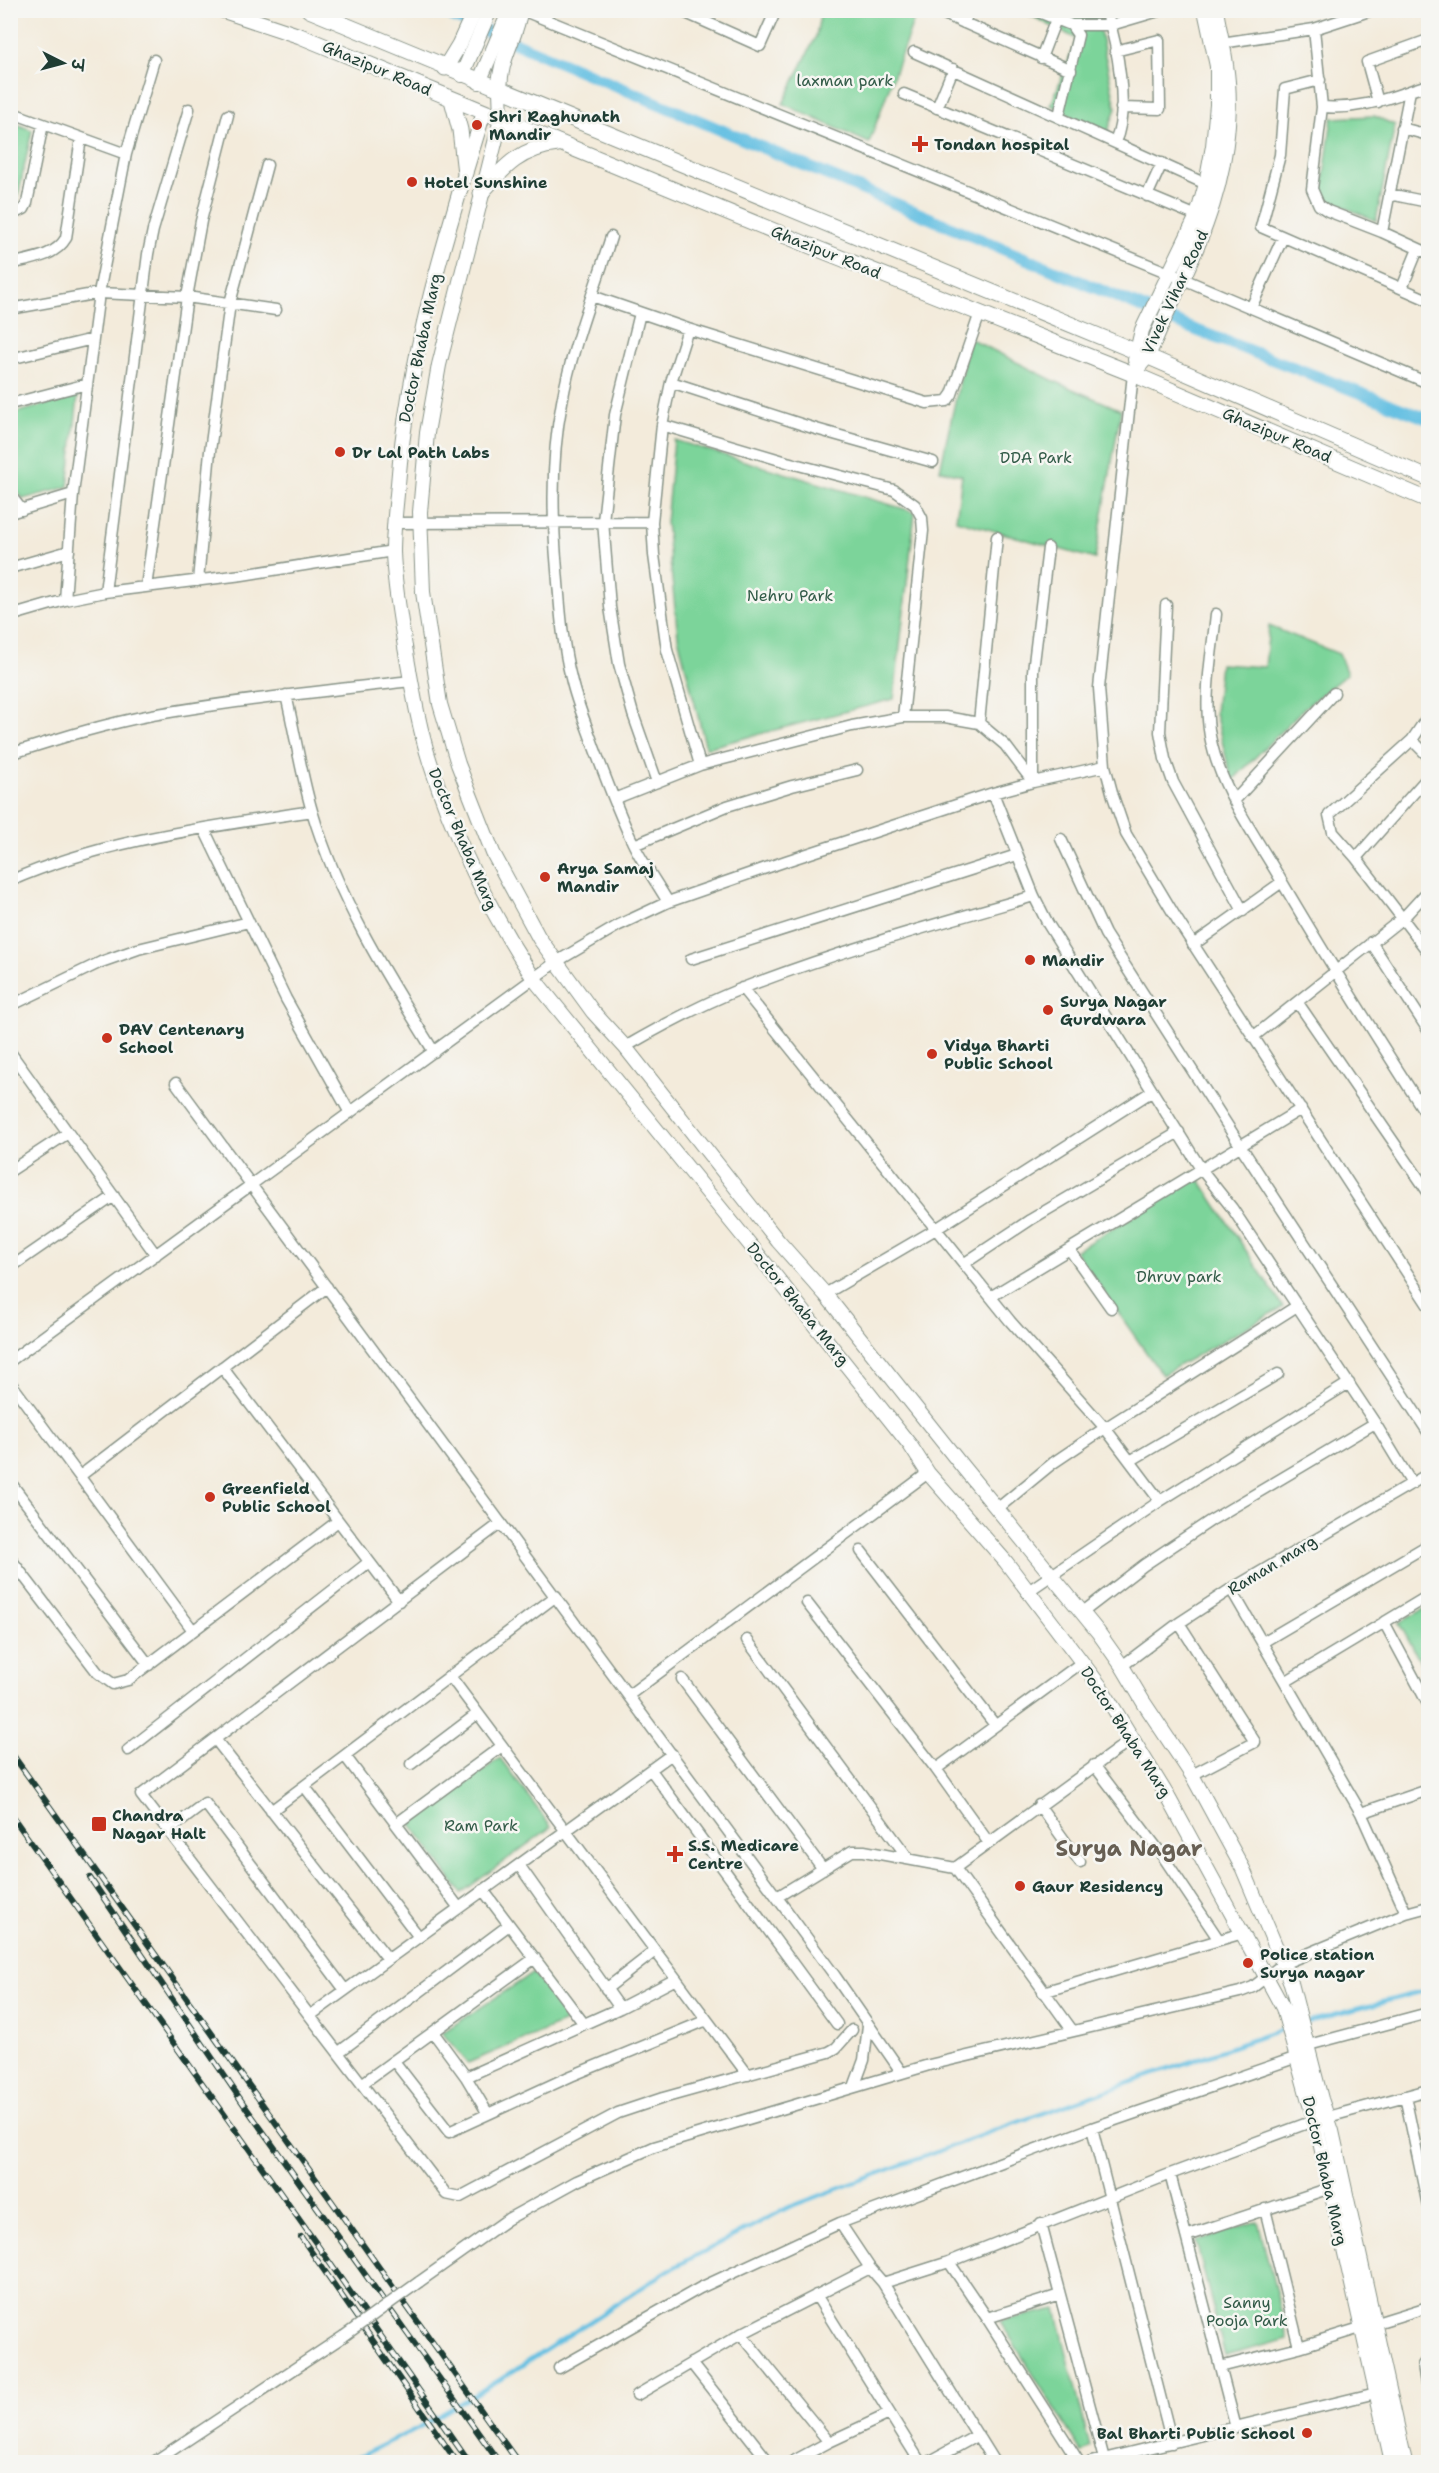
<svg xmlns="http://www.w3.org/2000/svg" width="1439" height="2473" font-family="'Shantell Sans','Playpen Sans Deva',sans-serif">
  <rect width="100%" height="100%" fill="#f6f6f2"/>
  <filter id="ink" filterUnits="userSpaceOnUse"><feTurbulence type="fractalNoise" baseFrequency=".0167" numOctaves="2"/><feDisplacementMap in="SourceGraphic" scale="12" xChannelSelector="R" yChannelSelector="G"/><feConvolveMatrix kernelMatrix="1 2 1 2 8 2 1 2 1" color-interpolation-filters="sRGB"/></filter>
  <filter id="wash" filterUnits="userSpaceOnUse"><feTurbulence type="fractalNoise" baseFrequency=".008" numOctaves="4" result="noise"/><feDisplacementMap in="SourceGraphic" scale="24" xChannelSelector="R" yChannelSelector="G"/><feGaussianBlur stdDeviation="1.35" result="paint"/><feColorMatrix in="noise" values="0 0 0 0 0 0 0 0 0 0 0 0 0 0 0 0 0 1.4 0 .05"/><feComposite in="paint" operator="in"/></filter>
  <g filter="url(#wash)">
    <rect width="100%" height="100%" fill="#f3ebdb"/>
    <path fill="#7cd49a" stroke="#4e8867" stroke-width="1.5" d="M 821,11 L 917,11 L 869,143 L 783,104 L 816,36 Z
      M 1022,11 L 1096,11 L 1116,108 L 1106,137 L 1051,105 L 1077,39 Z
      M 1374,116 L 1395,125 L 1376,221 L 1321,197 L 1332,118 Z
      M 11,122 L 32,130 L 16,206 L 11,207 Z
      M 969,338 L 1054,381 L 1121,410 L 1095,559 L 956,520 L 962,475 L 940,470 Z
      M 78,396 L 68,487 L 23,499 L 11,483 L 11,414 Z
      M 674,440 L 915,512 L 894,699 L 706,748 L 678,637 L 666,522 Z
      M 1269,626 L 1339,654 L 1347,674 L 1304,708 L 1232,781 L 1215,713 L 1220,664 L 1265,667 Z
      M 1198,1177 L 1283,1307 L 1162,1375 L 1075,1251 Z
      M 1428,1607 L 1428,1676 L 1399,1623 Z
      M 500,1758 L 551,1827 L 461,1893 L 411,1824 Z
      M 533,1973 L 570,2020 L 468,2063 L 442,2033 Z
      M 1258,2221 L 1288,2339 L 1225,2356 L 1196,2241 Z
      M 1056,2309 L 1090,2447 L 1082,2453 L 1000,2321 Z"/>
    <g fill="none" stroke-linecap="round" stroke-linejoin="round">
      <path stroke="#65c0e2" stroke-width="4" d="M 1304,2023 L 1428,1990
        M 348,2462 L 418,2428 L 501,2379 L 669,2270 L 789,2207 L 998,2129 L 1286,2028"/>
      <path stroke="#65c0e2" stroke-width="12" d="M 446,10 L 453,17 L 1188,327 L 1428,419"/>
    </g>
  </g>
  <g filter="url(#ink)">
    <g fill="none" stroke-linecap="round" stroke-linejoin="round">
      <defs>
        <path id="minor" d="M 522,10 L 1169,273 L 1428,383
          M 679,10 L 760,46 L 776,10
          M 935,10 L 1071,70
          M 1034,10 L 1071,25 L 1078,35 L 1059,116
          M 1106,10 C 1117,44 1130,110 1115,142
          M 964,23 L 969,10
          M 1071,25 L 1111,25 L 1162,10
          M 1314,29 L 1322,107 L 1312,189 L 1319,205 L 1328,211 L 1382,232 L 1428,253
          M 1215,44 L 1314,29 L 1372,10
          M 1115,51 L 1159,40 L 1160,109 L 1121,108
          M 914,52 L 1206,184
          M 1041,58 L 1056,19
          M 1320,80 L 1285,89 L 1280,155 L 1261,227 L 1428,300
          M 904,94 L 1197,216
          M 1378,102 L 1367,62 L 1428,40
          M 1322,107 C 1363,110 1390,97 1428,85
          M 937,108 L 953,69
          M 10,112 L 126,154
          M 1402,128 L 1428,135
          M 1389,194 L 1428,202
          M 1147,196 L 1162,163
          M 10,215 L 24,209 L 27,203 L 43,124
          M 1382,232 L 1410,91
          M 611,237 C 594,292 572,346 562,402 C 551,457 552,515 557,570 C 560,606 562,643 571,678 C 576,701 586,724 594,747 C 606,779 618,812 633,843 C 643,864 657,883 668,902
          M 10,264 C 30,259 55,257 66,238 L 81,138
          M 1402,288 L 1418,249
          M 592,296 L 688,329 L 927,403 L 947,401 L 952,394 L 980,313
          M 1251,308 L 1283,237
          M 10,309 L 99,293 L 187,297 L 276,310
          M 640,313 L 615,415 L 603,521 L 610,607 L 619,664 L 633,714 L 657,782
          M 688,329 L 671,382 L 662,425 L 652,522 L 654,555 L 667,650 L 700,765
          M 10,359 L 93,339
          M 1133,374 L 1099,688 L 1105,766 L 1113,796 L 1126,834 L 1178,921 L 1428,1305
          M 671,382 L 816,429 L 933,462
          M 10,404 L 87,384
          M 662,425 L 787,462 L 894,490 L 915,505 L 922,518 L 923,531 L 903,717
          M 10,495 L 22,510
          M 10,513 L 73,494
          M 395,523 L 652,522
          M 10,568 L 69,551
          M 198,581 L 210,451 L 230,303 L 267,165
          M 146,587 L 187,297 L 201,221 L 228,115
          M 105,592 L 148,254 L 153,230 L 189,109
          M 65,600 L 73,494 L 99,293 L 126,154 L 154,60
          M 1166,605 L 1160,732 L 1165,759 L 1173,782 L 1243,911
          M 1216,614 C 1212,654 1203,697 1210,736 C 1219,785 1250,828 1275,870 C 1324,954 1375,1035 1428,1117
          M 10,616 L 65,600 L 105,592 L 242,575 L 393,551
          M 286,695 C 295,733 301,774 312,811 C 338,899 386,975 434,1052
          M 1428,716 L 1412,740 L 1329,815 L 1333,832 L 1356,858 L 1428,952
          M 979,723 L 997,537
          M 1412,740 L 1428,756
          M 10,754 C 57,739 104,724 152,715 C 238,700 324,691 411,681
          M 1033,781 L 1033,671 L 1048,548
          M 993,793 L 1034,896 L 1048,924 L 1201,1169 L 1232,1208 L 1375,1423 L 1412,1484
          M 614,799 L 700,765 L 852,726 L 903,717 L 945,717 L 979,723 L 1005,745 L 1033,782
          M 1234,801 L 1334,693
          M 204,829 L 286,999 L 350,1113
          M 1061,839 L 1105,934 L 1240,1145 L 1428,1432
          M 634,845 L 727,806 L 792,786 L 857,770
          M 1356,858 L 1428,777
          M 10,881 C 105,839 211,827 312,811
          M 1371,942 L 1428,1030
          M 1193,945 L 1282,882
          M 691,959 L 1017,855
          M 742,988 L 1010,1321 L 1105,1428 L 1160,1501
          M 1298,1003 L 1428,1192
          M 10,1006 L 101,962 L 138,949 L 249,922
          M 1253,1037 L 1404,917 L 1428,891
          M 625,1047 C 663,1025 702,1004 743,988 C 838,951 936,924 1034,896
          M 10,1052 L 156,1255
          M 176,1083 L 835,1976 L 902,2073
          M 10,1171 L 68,1133
          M 1070,1250 L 1111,1308
          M 965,1263 L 1030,1220 L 1179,1132
          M 14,1265 L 114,1196
          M 825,1294 L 936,1229 L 1151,1092
          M 992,1296 L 1301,1109
          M 10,1361 L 556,962 L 619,925 L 668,902 L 786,861 L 993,793 L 1033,782 L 1105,766
          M 222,1367 L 399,1601
          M 10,1382 L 192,1629
          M 1130,1461 L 1278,1374
          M 80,1476 L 327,1287
          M 10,1482 L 149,1665
          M 997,1509 L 1053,1463 L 1105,1428 L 1297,1306
          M 501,1523 L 141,1795 L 446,2194 L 460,2197 L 618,2113 L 663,2098 L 829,2052 L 836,2048 L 852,2030
          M 861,1551 L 995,1725
          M 10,1558 L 98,1673 L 113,1684 L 128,1680 L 338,1521
          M 1231,1589 L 1361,1813 L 1406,1913
          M 1027,1592 L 1160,1501 L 1349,1383
          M 807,1603 L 936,1769 L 989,1843
          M 1083,1612 L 1144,1565 L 1210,1521 L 1375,1423
          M 1384,1622 L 1428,1704
          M 1179,1623 L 1255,1742 L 1192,1775
          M 747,1640 L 909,1859
          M 1263,1642 L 1428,1545
          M 1122,1666 L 1179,1623 L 1231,1589 L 1428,1474
          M 450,1676 L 748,2075
          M 682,1679 L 823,1869
          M 1285,1682 L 1428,1596
          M 629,1695 L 928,1473
          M 215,1739 L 388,1959
          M 128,1750 L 369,1562
          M 345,1756 L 459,1908
          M 411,1764 L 477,1714
          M 1094,1765 L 1160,1852 L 1219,1940
          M 936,1769 L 1081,1663
          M 651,1770 L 837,2024
          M 305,1787 L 419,1937
          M 1039,1805 L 1080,1862
          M 271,1811 L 556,1596
          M 1361,1813 L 1428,1790
          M 396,1824 L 502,1746
          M 168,1831 L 205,1803 L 345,1990
          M 519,1865 L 620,2008
          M 955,1868 L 1133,1738
          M 483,1890 L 584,2024
          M 777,1897 L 852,1851 L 864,1851 L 955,1868 L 1072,2030
          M 606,1989 L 655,1951
          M 1043,1992 L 1243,1933
          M 311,2015 L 672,1754
          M 433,2032 L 466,2077 L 620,2008 L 676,1979
          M 1301,2047 L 1428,2013
          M 339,2052 L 509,1925
          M 394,2061 L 449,2132 L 571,2076 L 707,2020
          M 466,2077 L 488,2114
          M 363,2083 L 535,1958
          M 854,2087 L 864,2060 L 868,2025
          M 1405,2096 L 1428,2206
          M 1092,2128 L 1172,2443
          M 1170,2174 L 1236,2428
          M 1265,2209 L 1299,2347
          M 840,2223 L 870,2268 L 883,2283 L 994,2462
          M 1041,2224 L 1104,2459
          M 1186,2236 L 1330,2188
          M 949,2262 L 987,2318 L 1079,2462
          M 419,2282 L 508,2219 L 577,2181 L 654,2147 L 929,2065 L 1240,1992 L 1253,1987 L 1283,1964 L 1406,1913 L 1428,1907
          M 883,2283 L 949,2262 L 1170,2174 L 1313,2121 L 1428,2090
          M 816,2295 L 920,2462
          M 987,2318 L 1060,2295
          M 741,2334 L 829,2442 L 889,2414
          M 1428,2358 L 1423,2365 L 1428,2396
          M 691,2363 L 769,2462
          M 1220,2367 L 1299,2347 L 1428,2307
          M 559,2368 L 700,2288 L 840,2223 L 1092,2128 L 1303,2055
          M 637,2395 L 741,2334 L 870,2268
          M 154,2462 L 344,2336
          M 792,2462 L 829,2442
          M 929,2462 L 978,2435
          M 1091,2462 L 1376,2393"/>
        <path id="tertiary" d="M 462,75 L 490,10
          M 479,82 L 510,10
          M 500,90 L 501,119 L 439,365 L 427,433 L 420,512 L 423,592 L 440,704 L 458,764 L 493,853 L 539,938 L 593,1012 L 625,1047 L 778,1241 L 825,1294 L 962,1466 L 1098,1632 L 1122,1666 L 1144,1703 L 1192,1775 L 1243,1869 L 1291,1983 L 1321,2099 L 1332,2131 L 1405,2462
          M 484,112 C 446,234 408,356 398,484 C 396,506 393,529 393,552 C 394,583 400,616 405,647 C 412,685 418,725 430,762 C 454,838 490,912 534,979 L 769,1268 L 910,1445 L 928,1473 L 1006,1562 L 1100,1686 L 1168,1797 L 1283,2008 L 1318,2133 L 1392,2462
          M 1135,360 L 1142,330 L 1197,216 L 1206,184 L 1213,146 L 1217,105 L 1217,66 L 1205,10
          M 1133,374 L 1148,356 L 1156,338 C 1172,300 1192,263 1206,224 C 1224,176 1234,116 1226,65 C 1224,47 1219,29 1216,10"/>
        <path id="secondary" d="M 222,10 L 300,36 L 808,245 L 1133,374 L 1428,500
          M 309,10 L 1135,351 L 1428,478
          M 445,68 L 459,45 L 475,10
          M 500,90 C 498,61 516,38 520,10
          M 452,100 L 460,130 L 465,173
          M 481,193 C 505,166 521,148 558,144"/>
      </defs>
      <use href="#minor" stroke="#899488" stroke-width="13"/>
      <use href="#tertiary" stroke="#899488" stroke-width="16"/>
      <use href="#secondary" stroke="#899488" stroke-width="17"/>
      <use href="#minor" stroke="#fff" stroke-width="10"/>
      <use href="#tertiary" stroke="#fff" stroke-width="14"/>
      <use href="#secondary" stroke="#fff" stroke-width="15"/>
      <defs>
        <path id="rail" d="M 10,1751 L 518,2462
          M 10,1813 L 318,2246 L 469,2462
          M 90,1878 L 247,2109 L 499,2462
          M 301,2237 L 457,2462"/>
      </defs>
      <use href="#rail" stroke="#1f3d34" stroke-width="6"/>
      <use href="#rail" stroke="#f6f6f2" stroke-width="4" stroke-dasharray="11" stroke-linecap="butt"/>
      <defs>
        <path id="minor-bridge" d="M 344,2336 L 419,2282"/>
      </defs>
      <use href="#minor-bridge" stroke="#899488" stroke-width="13" stroke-linecap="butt"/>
      <use href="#minor-bridge" stroke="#fff" stroke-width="10"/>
    </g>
  </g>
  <g fill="#c8321e" stroke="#f6f6f2" stroke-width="2">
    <circle cx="477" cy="125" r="6"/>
    <path d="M917 135h6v6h6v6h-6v6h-6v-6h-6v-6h6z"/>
    <circle cx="412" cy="182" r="6"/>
    <circle cx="340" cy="452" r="6"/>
    <circle cx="545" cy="877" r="6"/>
    <circle cx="1030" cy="960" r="6"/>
    <circle cx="1048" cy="1010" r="6"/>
    <circle cx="107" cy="1038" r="6"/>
    <circle cx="932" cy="1054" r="6"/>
    <circle cx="210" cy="1497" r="6"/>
    <rect x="91" y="1816" width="16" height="16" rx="3"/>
    <path d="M672 1845h6v6h6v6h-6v6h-6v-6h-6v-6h6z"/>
    <circle cx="1020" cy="1886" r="6"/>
    <circle cx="1248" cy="1963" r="6"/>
    <circle cx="1307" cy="2433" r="6"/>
  </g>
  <g text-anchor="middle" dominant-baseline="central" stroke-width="5" stroke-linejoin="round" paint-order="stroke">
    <g font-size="16" fill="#1f3d34" stroke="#f6f6f2">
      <text transform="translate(377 68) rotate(23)">Ghazipur Road</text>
      <text transform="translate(826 252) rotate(22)">Ghazipur Road</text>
      <text transform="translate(1175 292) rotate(-65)">Vivek Vihar Road</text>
      <text transform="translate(420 348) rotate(-78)">Doctor Bhaba Marg</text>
      <text transform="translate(1277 435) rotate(23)">Ghazipur Road</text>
      <text transform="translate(463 839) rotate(67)">Doctor Bhaba Marg</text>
      <text transform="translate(798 1304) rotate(51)">Doctor Bhaba Marg</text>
      <text transform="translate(1272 1565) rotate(-31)">Raman marg</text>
      <text transform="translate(1126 1732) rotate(57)">Doctor Bhaba Marg</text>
      <text transform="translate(1325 2171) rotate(77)">Doctor Bhaba Marg</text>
    </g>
    <g font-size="16" fill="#325b48" stroke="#f6f6f2">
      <text x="845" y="80">laxman park</text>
      <text x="1036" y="457">DDA Park</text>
      <text x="790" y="595">Nehru Park</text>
      <text x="1179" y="1276">Dhruv park</text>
      <text x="481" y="1825">Ram Park</text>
      <text x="1247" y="2302">Sanny<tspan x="1247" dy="18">Pooja Park</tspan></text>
    </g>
    <g font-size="16" font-weight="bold" fill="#1f3d34" stroke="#f6f6f2" text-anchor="start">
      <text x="489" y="116">Shri Raghunath<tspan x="489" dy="18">Mandir</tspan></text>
      <text x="934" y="144">Tondan hospital</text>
      <text x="424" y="182">Hotel Sunshine</text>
      <text x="352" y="452">Dr Lal Path Labs</text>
      <text x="557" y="868">Arya Samaj<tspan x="557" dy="18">Mandir</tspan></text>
      <text x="1042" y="960">Mandir</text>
      <text x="1060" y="1001">Surya Nagar<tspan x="1060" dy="18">Gurdwara</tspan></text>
      <text x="119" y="1029">DAV Centenary<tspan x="119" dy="18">School</tspan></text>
      <text x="944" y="1045">Vidya Bharti<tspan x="944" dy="18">Public School</tspan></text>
      <text x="222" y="1488">Greenfield<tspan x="222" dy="18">Public School</tspan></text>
      <text x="112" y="1815">Chandra<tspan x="112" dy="18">Nagar Halt</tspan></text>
      <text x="688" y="1845">S.S. Medicare<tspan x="688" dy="18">Centre</tspan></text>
      <text x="1032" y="1886">Gaur Residency</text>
      <text x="1260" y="1954">Police station<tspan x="1260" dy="18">Surya nagar</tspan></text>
      <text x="1295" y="2433" text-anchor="end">Bal Bharti Public School</text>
    </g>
    <g font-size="22" font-weight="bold" fill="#675f53" stroke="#f6f6f2">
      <text x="1129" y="1848">Surya Nagar</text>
    </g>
  </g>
  <rect width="1439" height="2473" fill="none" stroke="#f6f6f2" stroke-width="36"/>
  <g transform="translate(63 63) rotate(96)" stroke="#f6f6f2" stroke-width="4.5" paint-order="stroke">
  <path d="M0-4.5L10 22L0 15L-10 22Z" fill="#1f3d34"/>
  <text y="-9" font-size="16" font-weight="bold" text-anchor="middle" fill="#1f3d34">उ</text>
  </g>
</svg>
